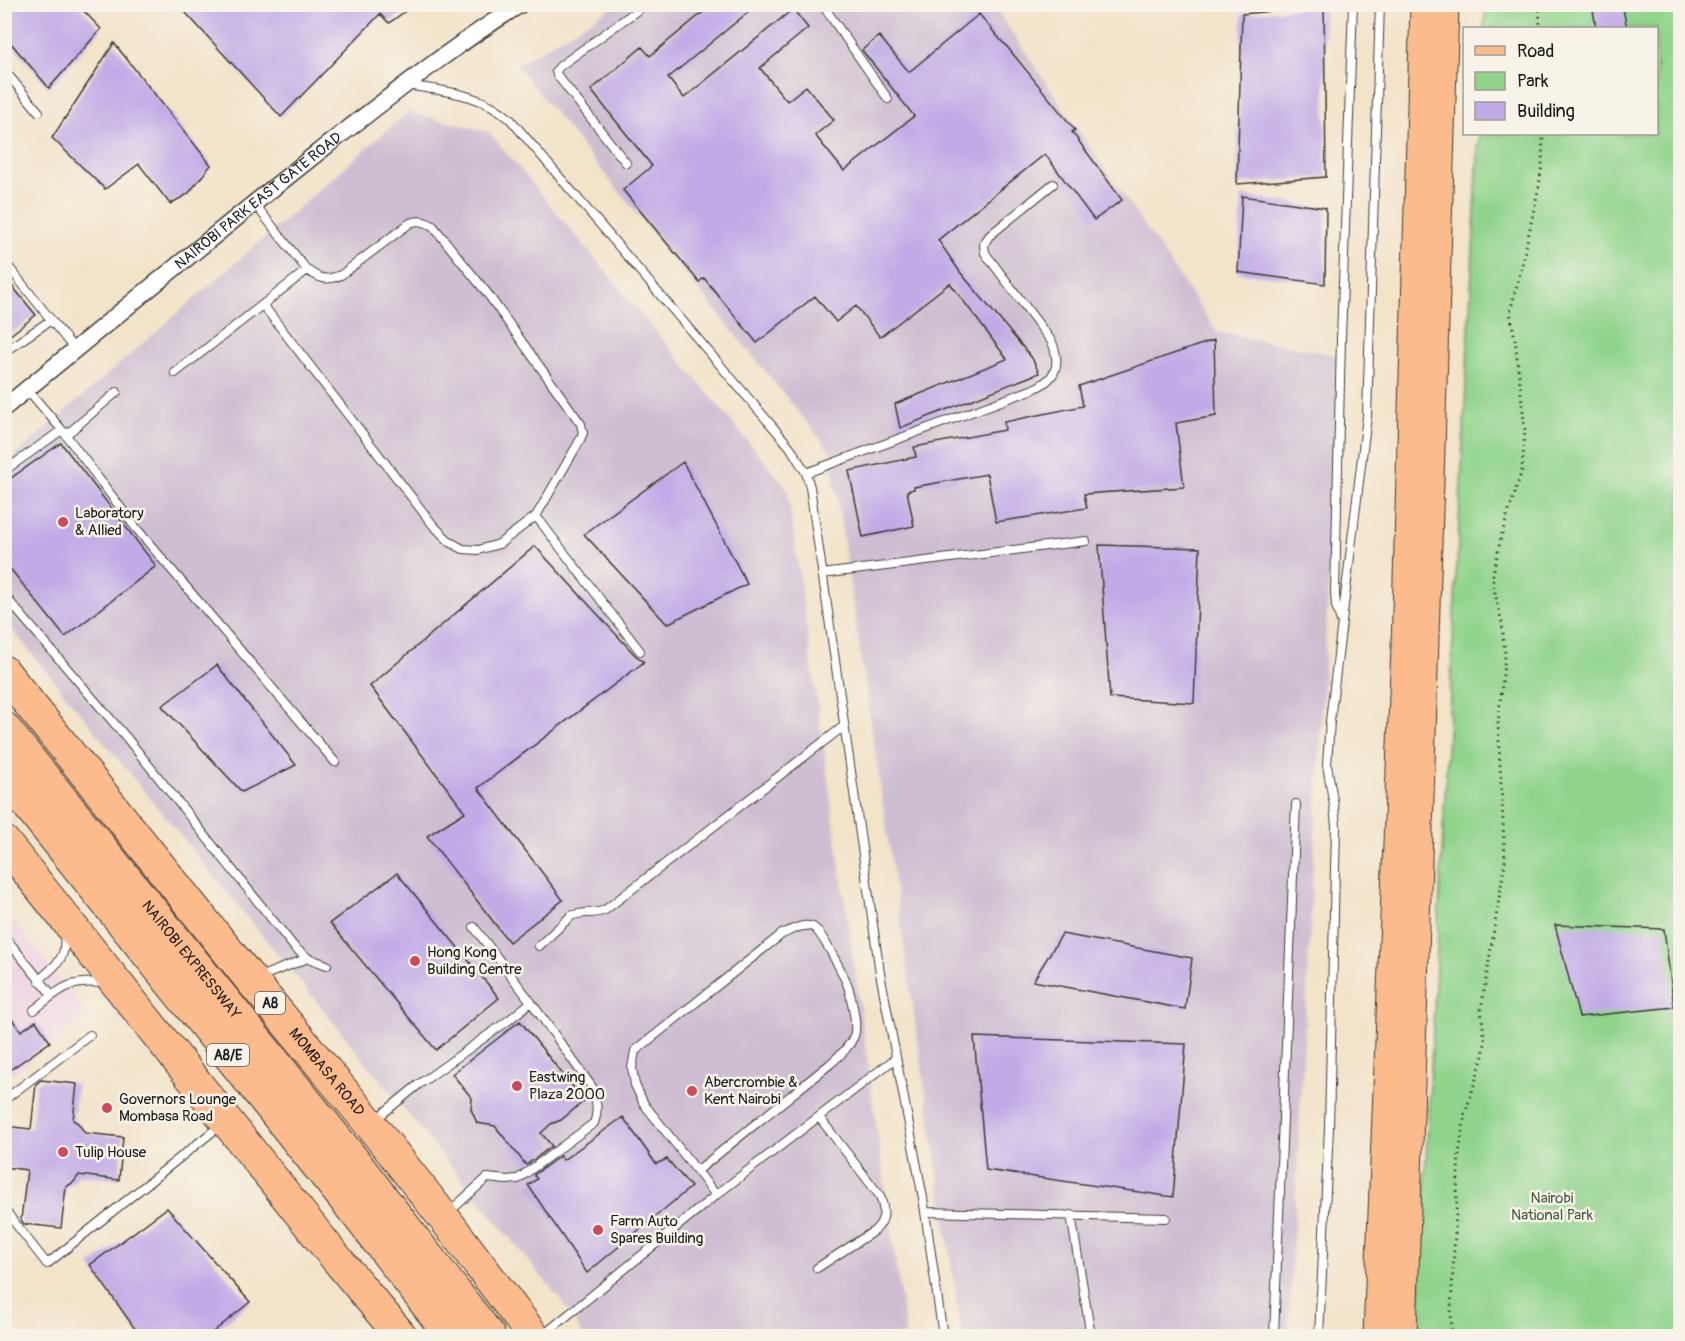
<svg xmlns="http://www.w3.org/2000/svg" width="1685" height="1341" font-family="Pangolin,sans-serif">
  <rect width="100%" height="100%" fill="#f7f3e8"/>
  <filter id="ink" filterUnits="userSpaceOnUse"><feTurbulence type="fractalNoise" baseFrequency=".0167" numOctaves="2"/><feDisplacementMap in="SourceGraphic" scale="12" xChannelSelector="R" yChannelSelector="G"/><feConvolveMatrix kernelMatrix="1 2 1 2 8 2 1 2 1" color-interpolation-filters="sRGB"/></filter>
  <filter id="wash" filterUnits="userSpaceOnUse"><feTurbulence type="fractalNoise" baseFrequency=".008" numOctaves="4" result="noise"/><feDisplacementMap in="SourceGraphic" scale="24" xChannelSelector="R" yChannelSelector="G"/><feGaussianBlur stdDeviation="1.35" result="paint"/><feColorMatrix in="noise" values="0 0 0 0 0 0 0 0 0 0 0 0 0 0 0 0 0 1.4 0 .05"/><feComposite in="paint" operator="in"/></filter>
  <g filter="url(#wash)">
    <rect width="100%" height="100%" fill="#f3e3c9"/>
    <path fill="#f0d0e5" d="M 4,910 L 87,1013 L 5,1081 L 4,1081 Z"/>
    <path fill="#cebed2" d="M 616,5 L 993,5 L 1217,332 L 1341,356 L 1288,1336 L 962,1336 L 830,451 L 516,65 Z
      M 408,112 L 489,132 L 787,488 L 906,1336 L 583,1336 L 567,1308 L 5,621 L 4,465 Z"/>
    <path fill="#90d48c" stroke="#567854" stroke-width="1.5" d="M 1486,5 L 1680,5 L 1680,1336 L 1417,1336 L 1479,134 L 1656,134 L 1656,28 L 1484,28 Z"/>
    <g id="blocks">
      <path fill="#c1abe7" d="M 4,4 L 77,4 L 101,29 L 49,88 L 4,35 Z
        M 194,4 L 415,4 L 389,23 L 380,14 L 281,117 L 186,13 Z
        M 713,4 L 758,4 L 668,78 L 684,98 L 793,9 L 808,28 L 760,68 L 787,101 L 806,86 L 834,120 L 815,135 L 844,171 L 914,116 L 862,50 L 879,36 L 909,72 L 979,14 L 1003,43 L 1004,43 L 1075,130 L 1072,132 L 1122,200 L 1094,220 L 1045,154 L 938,240 L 960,272 L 1032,358 L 1039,373 L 900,428 L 895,404 L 1007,359 L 950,283 L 880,337 L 856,306 L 836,322 L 815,296 L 757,343 L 704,278 L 699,282 L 623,190 L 652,166 L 591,90 L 642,47 L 650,56 Z
        M 1592,4 L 1622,4 L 1627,28 L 1596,28 Z
        M 1324,6 L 1326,177 L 1237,184 L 1242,14 Z
        M 114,43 L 211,165 L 188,194 L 170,204 L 139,164 L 105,189 L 52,138 Z
        M 1242,196 L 1326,208 L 1325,284 L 1238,272 Z
        M 4,276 L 36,315 L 4,340 Z
        M 1214,340 L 1216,416 L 1176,423 L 1184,487 L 1084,494 L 1087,508 L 996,522 L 987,474 L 914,487 L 914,489 L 907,491 L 914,526 L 863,537 L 849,471 L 916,457 L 914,447 L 1005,430 L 1004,422 L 1083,406 L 1079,386 Z
        M 61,443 L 156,566 L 65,637 L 4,561 L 4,483 Z
        M 683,462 L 747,584 L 667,624 L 584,534 Z
        M 1099,545 L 1200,548 L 1194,703 L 1110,698 Z
        M 535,546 L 635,655 L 644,662 L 478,788 L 563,900 L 509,942 L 427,836 L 465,812 L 370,686 Z
        M 217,665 L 296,765 L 242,792 L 162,706 Z
        M 397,873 L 499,998 L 436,1050 L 330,923 Z
        M 1555,925 L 1664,929 L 1674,1007 L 1579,1017 Z
        M 1062,934 L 1192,958 L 1185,1009 L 1033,981 Z
        M 4,1009 L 21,1031 L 36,1021 L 50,1042 L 4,1074 Z
        M 520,1021 L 584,1101 L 561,1120 L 551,1124 L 541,1133 L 552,1146 L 526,1165 L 495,1126 L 477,1123 L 471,1109 L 472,1098 L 452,1074 Z
        M 974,1037 L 1186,1044 L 1173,1197 L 986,1170 Z
        M 41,1080 L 77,1084 L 73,1120 L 78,1123 L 85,1133 L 123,1137 L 119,1180 L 79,1175 L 74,1182 L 66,1187 L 61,1228 L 24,1224 L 21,1220 L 27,1170 L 4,1167 L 4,1126 L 31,1129 L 36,1084 Z
        M 623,1117 L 656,1164 L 667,1159 L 691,1187 L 587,1273 L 528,1185 L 537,1179 L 534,1175 L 560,1156 L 563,1160 Z
        M 167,1208 L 250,1302 L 208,1336 L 140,1336 L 90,1265 Z"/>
    </g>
  </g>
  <g filter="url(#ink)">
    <use href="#blocks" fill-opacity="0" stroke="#3c3a36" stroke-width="1.5"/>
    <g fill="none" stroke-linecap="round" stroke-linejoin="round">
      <defs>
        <path id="lane" d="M 822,4 L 888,99
          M 4,70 L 39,112
          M 406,85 C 442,91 482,93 510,119 L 790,447 L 806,473 L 810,487 L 880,973 L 923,1198 L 943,1336
          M 626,163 L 557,75 L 556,71 L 560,66 L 646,4
          M 254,203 L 307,270 C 320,279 326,281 341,275 L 410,223 C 419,220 424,221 433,226 L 487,293 L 581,424 L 583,433 L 579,442 L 536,516 L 499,544 L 478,550 L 463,549 L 450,542 L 433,525 L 263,305
          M 4,261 L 75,350
          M 4,352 L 51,320
          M 175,373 L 307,270
          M 27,389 L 62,430
          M 66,435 L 117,392
          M 4,471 L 62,430 L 136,528 L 335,762
          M 806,473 L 1031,390 C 1055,380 1062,367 1052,342 L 985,253 L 984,244 L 989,236 L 1053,184
          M 536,516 L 640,651
          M 822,574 L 1086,541
          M 4,595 L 126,737 L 295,948 L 308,958
          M 1341,621 L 1336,606 L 1335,593 L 1341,339 L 1353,4
          M 4,936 L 52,995
          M 539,946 L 571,916 C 582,911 594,915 605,910 L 844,726
          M 257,978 L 308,958 L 327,965
          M 39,980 C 57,964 67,959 64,933
          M 34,1010 C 63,987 68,980 106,983
          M 4,1100 L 90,1035
          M 375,1120 L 418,1085 L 509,1020 L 531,1002 L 474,927
          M 697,1171 L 830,1064 C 839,1056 849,1048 854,1036 C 858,1026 851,997 848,986 C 844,976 822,932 813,927 C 802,923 792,930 782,934 L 635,1051 L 632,1068 L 635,1085 L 644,1104 L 716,1195
          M 4,1209 L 47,1264 L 222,1124
          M 925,1212 L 1166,1218
          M 448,1213 L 487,1178 L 506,1180 L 518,1179 L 594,1123 C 599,1111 596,1099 592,1087 L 531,1002
          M 1071,1215 L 1091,1336
          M 817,1268 L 874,1231 C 886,1221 885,1210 880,1196 L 819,1117
          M 542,1336 L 716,1195 L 896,1058
          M 1274,1336 L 1296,804
          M 1319,1336 L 1329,1128 L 1336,826 L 1334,806 L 1327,765 L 1330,721 L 1367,416 L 1380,4"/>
        <g id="street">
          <path id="s1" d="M 4,408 C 111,320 217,232 326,146 C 390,97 452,46 521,4"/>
        </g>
        <path id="primary" d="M 1377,1336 L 1405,647 L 1424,4
          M 1403,1336 L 1445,4"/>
        <g id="highway">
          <path id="s2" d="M 4,672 L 251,980 L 370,1124 L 444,1218 L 533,1336"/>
          <path id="s3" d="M 4,728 L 347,1152 L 489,1336"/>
          <path d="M 4,775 L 363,1222 L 451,1336"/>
          <path d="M 4,842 L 331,1252 L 401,1336"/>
        </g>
      </defs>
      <use href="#lane" stroke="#3c3a36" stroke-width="10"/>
      <use href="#street" stroke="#3c3a36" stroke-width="19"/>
      <use href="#primary" stroke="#3c3a36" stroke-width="29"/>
      <use href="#highway" stroke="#3c3a36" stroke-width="34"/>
      <path stroke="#3c3a36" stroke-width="3" stroke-dasharray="1.5 4.5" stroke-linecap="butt" d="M 1539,4 L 1540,28
        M 1452,1336 L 1451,1309 L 1459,1154 L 1465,1114 L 1483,1056 L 1485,1043 L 1481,1010 L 1505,862 L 1498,723 L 1505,655 L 1502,623 L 1493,585 L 1493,574 L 1502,533 L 1522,470 L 1525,430 L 1515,339 L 1510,312 L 1522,265 L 1539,186 L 1542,165 L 1543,134"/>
      <use href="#lane" stroke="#fff" stroke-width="8"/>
      <use href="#street" stroke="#fff" stroke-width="16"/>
      <use href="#primary" stroke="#fbbb8d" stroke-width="27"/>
      <use href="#highway" stroke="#fbbb8d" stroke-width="32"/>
    </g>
  </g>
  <g fill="#d1495b" stroke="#f7f3e8" stroke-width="2">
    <circle cx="63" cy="522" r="6"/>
    <circle cx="415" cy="961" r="6"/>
    <circle cx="517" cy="1086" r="6"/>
    <circle cx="692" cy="1091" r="6"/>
    <circle cx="107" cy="1108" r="6"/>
    <circle cx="63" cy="1152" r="6"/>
    <circle cx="598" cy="1230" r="6"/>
  </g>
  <g text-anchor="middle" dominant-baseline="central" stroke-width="5" stroke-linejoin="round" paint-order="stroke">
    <g fill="#f7f3e8" stroke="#5e5c59" stroke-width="1.5">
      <rect x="255" y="992" width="30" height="22" rx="4.5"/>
      <rect x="207" y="1044" width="42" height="22" rx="4.5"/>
    </g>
    <g font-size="14" font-weight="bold" fill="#1c1c1c">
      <text x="270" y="1003">A8</text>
      <text x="228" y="1055">A8/E</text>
    </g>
    <g font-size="15" fill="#1c1c1c" stroke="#f7f3e8">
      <text stroke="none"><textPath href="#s1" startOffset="328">NAIROBI PARK EAST GATE ROAD</textPath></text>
      <text stroke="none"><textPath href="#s3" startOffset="298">NAIROBI EXPRESSWAY</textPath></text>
      <text stroke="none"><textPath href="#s2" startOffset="514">MOMBASA ROAD</textPath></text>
    </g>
    <g font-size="15" fill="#1c1c1c" stroke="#f7f3e8" text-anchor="start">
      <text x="75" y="513">Laboratory<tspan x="75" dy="17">&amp; Allied</tspan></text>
      <text x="427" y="952">Hong Kong<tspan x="427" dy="17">Building Centre</tspan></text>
      <text x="529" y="1077">Eastwing<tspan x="529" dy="17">Plaza 2000</tspan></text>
      <text x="704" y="1082">Abercrombie &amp;<tspan x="704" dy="17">Kent Nairobi</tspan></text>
      <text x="119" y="1099">Governors Lounge<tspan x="119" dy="17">Mombasa Road</tspan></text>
      <text x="75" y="1152">Tulip House</text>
      <text x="610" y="1221">Farm Auto<tspan x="610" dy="17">Spares Building</tspan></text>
    </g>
    <g font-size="15" fill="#455c43" stroke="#f7f3e8">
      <text x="1552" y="1198">Nairobi<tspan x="1552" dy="17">National Park</tspan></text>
    </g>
  </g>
  <rect width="1685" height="1341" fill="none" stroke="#f7f3e8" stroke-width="24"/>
  <rect x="1463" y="27" width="195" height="108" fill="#f7f3e8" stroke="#9f9d96" stroke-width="1.5"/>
  <rect x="1475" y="46" width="30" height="9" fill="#fbbb8d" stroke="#9f9d96" stroke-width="1.5"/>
  <text x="1517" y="57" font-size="18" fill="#1c1c1c">Road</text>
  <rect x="1475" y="72" width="30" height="18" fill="#90d48c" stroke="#9f9d96" stroke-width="1.5"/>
  <text x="1517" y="87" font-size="18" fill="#1c1c1c">Park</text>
  <rect x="1475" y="102" width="30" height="18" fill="#c1abe7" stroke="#9f9d96" stroke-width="1.5"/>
  <text x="1517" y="117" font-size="18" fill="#1c1c1c">Building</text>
</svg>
